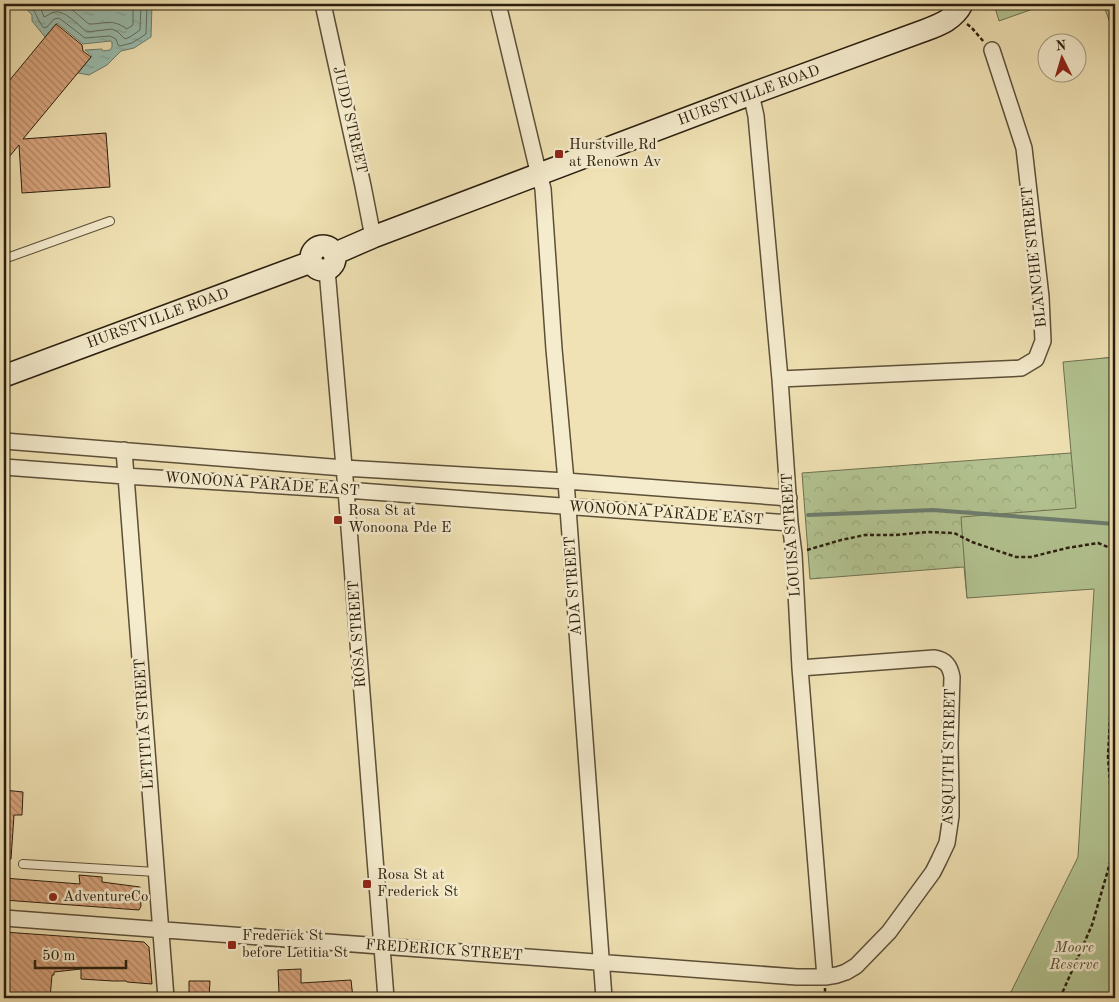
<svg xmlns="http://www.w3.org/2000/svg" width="1119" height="1002" font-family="'Old Standard TT',serif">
  <defs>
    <pattern id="forest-crowns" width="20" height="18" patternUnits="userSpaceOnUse" patternTransform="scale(1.25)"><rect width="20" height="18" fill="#b3c492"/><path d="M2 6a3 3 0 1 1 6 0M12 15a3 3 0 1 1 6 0" fill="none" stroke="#9aa87d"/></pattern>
    <pattern id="water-ripples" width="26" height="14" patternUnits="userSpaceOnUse" patternTransform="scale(1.25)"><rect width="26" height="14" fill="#9abdaf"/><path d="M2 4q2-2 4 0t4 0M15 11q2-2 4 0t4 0" fill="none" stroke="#85a295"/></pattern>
    <pattern id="building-back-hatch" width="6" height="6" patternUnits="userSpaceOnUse" patternTransform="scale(1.25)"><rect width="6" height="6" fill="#d9a57e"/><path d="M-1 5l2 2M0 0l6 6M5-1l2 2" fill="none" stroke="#b08666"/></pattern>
  </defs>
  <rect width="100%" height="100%" fill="#f0e2b4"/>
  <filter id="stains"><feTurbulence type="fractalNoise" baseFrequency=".004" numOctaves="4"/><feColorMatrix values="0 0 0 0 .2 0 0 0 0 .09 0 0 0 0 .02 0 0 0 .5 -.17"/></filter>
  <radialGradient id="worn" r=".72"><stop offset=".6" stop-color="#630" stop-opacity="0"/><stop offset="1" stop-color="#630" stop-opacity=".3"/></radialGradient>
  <path fill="url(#forest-crowns)" stroke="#6e7150" d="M 1115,357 L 1115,551 L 967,598 L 964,567 L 810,579 L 802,473 L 1071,453 L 1087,386 L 1098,359 Z"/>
  <path fill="#b3c492" stroke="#6e7150" d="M 994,4 L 1047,4 L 999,21 Z
    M 1103,4 L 1115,4 L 1115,36 Z
    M 1115,357 L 1115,998 L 1008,998 L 1078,857 L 1094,589 L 967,598 L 961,517 L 1076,508 L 1063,362 Z"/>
  <path fill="url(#water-ripples)" stroke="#6d7d6f" d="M 22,4 L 152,4 L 151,37 L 134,48 L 121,51 L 107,65 L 89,75 L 78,73 L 92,56 L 85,50 L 102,49 L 103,51 L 110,50 L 112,47 L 112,42 L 110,41 L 83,44 L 57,23 L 45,37 L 32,21 L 32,15 Z"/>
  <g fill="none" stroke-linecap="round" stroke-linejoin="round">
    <path stroke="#626e5e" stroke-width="1" d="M 29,4 C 36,11 37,20 44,28 L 47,27 L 54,19 L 59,18 L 85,38 L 110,36 L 116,39 L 118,45 L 120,46 L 132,43 L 146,34 L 147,4
      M 37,4 L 41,9 L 44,17 C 48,16 51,12 55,12 C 65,10 79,26 87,32 L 112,29 L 118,32 L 125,39 L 130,37 L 140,30 L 141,4
      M 47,4 L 49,6 C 67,1 76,14 89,24 C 107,24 111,18 127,29 L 133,25 L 133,4"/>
    <path stroke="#6d7d6f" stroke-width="4" d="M 808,515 L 933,510 L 1115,524"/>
  </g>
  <path fill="url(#building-back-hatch)" stroke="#2a1e0e" d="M 56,24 L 82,45 L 83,51 L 91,57 L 23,139 L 106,133 L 110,187 L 22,193 L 19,145 L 4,163 L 4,87 Z
    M 4,790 L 23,792 L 22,815 L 14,815 L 11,859 L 4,859 Z
    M 79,875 L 102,877 L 102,882 L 140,887 L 141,906 L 139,910 L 4,900 L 4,878 L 80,884 Z
    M 4,932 L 144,942 L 149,947 L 152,984 L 127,982 L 126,981 L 113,981 L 81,979 L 81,969 L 54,972 L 54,975 L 52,975 L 50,998 L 4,998 Z
    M 301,969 L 301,983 L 351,980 L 353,998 L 308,998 L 308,993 L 279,993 L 278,970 Z
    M 189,981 L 210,981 L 209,998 L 189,998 Z"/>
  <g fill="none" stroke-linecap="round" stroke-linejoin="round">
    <defs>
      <path id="service" d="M 4,259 L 110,221
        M 23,864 L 156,872"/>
      <path id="minor" d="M 323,4 L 363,186 L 373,237
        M 498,4 L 536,163 L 543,189 L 554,349 L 566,481 L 604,998
        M 751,94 L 756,116 L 780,379 L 790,523 L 794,554 L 800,668 L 825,977
        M 327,270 L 346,490 L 386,998
        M 780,379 L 1021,368 L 1036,359 L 1043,341 L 1041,297 L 1024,148 L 992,50
        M 4,441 L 344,468 L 566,481 L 789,498
        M 124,450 L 166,998
        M 4,467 L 125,476 L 346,490 L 790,523
        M 4,918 L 797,977 L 825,977 L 837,975 L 846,972 L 856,966 L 889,932 L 933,872 L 939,860 L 947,843 L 951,816 L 951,798 L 950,743 L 952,677 C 950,666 946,660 934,658 L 800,668"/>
      <path id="secondary" d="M311 258a12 12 0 1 1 24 0a12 12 0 1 1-24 0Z
        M 334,254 L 373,237 L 751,94 L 923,31 C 939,25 954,20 962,4
        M 4,376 L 311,262"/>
    </defs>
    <use href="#service" stroke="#5c4f38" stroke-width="10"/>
    <use href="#minor" stroke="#5c4f38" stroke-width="18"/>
    <use href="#secondary" stroke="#2a1e0e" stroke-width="24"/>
    <path stroke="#2a1e0e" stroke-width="2.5" stroke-dasharray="4 2.5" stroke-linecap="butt" d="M 967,24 L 971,27 L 984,42
      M 807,550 L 841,540 L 865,535 L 895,535 L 928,532 L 954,533 L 972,542 L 1016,557 L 1031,557 L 1067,548 L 1098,543 L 1115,550
      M 1115,625 L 1108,757 L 1115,846
      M 825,998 L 825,988
      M 1060,998 L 1092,925 L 1115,846"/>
    <use href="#service" stroke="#f5ecce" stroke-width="8"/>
    <use href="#minor" stroke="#f5ecce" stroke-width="15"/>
    <use href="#secondary" stroke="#f5ecce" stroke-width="21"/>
  </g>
  <g fill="#8f2418" stroke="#f5ecce" stroke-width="2">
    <rect x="554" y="149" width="10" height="10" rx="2.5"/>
    <rect x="333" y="515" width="10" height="10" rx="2.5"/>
    <rect x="362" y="879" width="10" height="10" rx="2.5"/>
    <circle cx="53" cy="897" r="5"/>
    <rect x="227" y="940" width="10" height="10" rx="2.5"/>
  </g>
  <g text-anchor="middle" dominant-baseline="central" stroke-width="5" stroke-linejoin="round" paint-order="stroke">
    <g font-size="15" fill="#2a1e0e" stroke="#f5ecce">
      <text transform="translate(749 96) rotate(-20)">HURSTVILLE ROAD</text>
      <text transform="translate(349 120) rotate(77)">JUDD STREET</text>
      <text transform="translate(1035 257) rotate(-96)">BLANCHE STREET</text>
      <text transform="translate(158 319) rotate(-20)">HURSTVILLE ROAD</text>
      <text transform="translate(262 485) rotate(4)">WONOONA PARADE EAST</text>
      <text transform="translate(666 514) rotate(4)">WONOONA PARADE EAST</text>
      <text transform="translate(792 535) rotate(-94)">LOUISA STREET</text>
      <text transform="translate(574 586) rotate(-94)">ADA STREET</text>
      <text transform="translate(358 634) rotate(-94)">ROSA STREET</text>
      <text transform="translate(145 724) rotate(-94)">LETITIA STREET</text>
      <text transform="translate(950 757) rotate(-89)">ASQUITH STREET</text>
      <text transform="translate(444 951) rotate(4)">FREDERICK STREET</text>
    </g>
    <g font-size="15" fill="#2a1e0e" stroke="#f5ecce" text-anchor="start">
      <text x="569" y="145">Hurstville Rd<tspan x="569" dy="17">at Renown Av</tspan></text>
      <text x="348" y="511">Rosa St at<tspan x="348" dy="17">Wonoona Pde E</tspan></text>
      <text x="377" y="875">Rosa St at<tspan x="377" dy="17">Frederick St</tspan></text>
      <text x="63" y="897">AdventureCo</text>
      <text x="242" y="936">Frederick St<tspan x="242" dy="17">before Letitia St</tspan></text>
    </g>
    <g font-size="15" font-style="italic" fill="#535036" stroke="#f5ecce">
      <text x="1074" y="948">Moore<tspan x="1074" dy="17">Reserve</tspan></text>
    </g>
  </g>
  <rect width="1119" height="1002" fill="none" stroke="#f0e2b4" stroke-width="20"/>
  <rect x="5" y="5" width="1109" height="992" fill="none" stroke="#2a1e0e" stroke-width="2.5"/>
  <rect x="10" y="10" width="1099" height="982" fill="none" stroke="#2a1e0e"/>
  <g transform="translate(1062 58) rotate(355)"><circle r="24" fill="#f5ecce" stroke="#a49a81"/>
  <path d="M0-4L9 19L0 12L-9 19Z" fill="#8f2418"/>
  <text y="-8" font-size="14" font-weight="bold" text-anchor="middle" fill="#2a1e0e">N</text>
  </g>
  <path d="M35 960v8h91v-8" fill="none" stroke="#2a1e0e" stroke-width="2.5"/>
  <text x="42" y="960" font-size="15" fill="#2a1e0e" stroke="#f5ecce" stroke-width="4" paint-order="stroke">50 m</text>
  <rect width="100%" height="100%" filter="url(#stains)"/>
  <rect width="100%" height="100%" fill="url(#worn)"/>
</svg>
